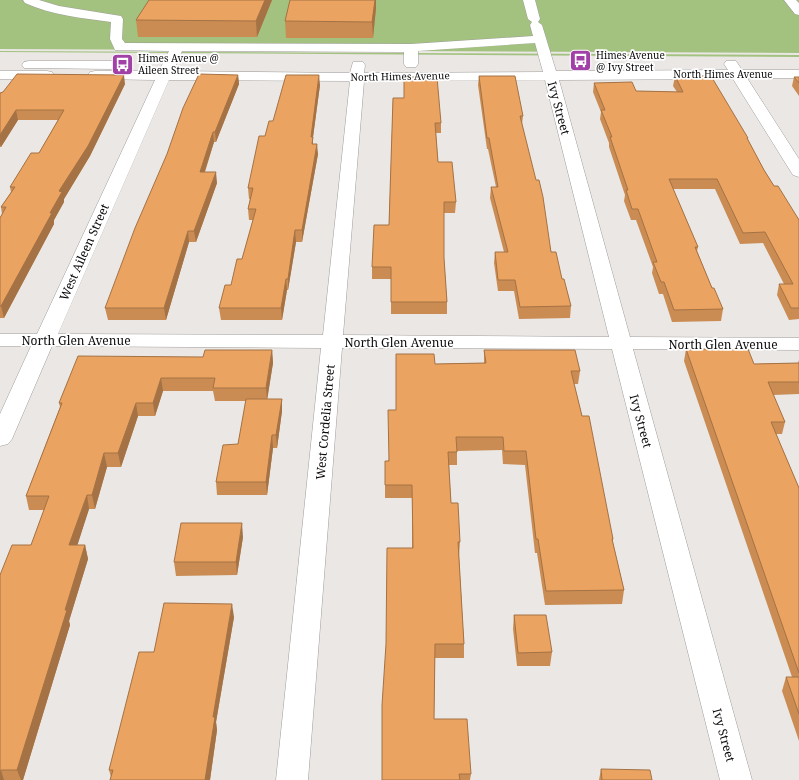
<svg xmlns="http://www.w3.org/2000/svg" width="799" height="780" font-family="'Noto Serif',serif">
  <rect width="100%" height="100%" fill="#eae7e5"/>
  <path fill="#a3c27f" d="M 0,0 L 799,0 L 799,53 L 0,49 Z
    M 0,51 L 799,55 L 799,57 L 0,52 Z"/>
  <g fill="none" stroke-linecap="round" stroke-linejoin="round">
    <defs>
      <path id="minor" d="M 23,0 L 39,0 L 59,6 L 121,16 L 123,19 L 122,39 L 125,43 L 411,44 L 533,36 L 530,25 L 532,22 L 528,19 L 523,0 L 535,0 L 540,19 L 538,22 L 542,25 L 556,71 L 728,70 L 724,64 L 726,61 L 736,61 L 742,70 L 799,70 L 799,78 L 747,78 L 799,159 L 799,177 L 793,175 L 791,172 L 733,79 L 559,80 L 630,337 L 799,338 L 799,350 L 633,349 L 752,780 L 720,780 L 612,349 L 342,348 L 308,780 L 276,780 L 321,348 L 52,346 L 12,439 L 8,444 L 0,446 L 0,414 L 31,346 L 0,346 L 0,334 L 37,334 L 155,80 L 95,79 L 90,78 L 88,75 L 90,72 L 95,71 L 159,71 L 169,51 L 115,50 L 110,39 L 111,22 C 82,18 51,15 25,3 ZM 535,43 L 543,72 L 364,73 L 365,65 L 363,62 L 353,62 L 350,73 L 173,71 L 182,51 L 404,52 L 404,64 L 406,67 L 416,67 L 418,64 L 418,51 ZM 169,80 L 350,81 L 323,335 L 58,334 ZM 545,80 L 609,337 L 343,335 L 364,81 Z
        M 784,0 L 796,0 L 799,3 L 799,15 L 795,14 Z
        M 29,61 L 113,61 L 118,62 L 120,65 L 118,68 L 113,69 L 24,68 L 22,65 L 24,62 Z
        M 0,71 L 47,71 L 52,72 L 54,75 L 52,78 L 47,79 L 0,79 Z"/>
    </defs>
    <use href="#minor" stroke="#a09d9b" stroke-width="1"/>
    <use href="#minor" fill="#fff" fill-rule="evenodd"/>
  </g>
  <path fill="#ca8c53" d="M 272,0 L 257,37 L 138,37 L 136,20 Z
    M 376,8 L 373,38 L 286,38 L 285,21 Z
    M 238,75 L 239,84 L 216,142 L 214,142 L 205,172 L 217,183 L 196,242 L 189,242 L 166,320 L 108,320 L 105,308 Z
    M 479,76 L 523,116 L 522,124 L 551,252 L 562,279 L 571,306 L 570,318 L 519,319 L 514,291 L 498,291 L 494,263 L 495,252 L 504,252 L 490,198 L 491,187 L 496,187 L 488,149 L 487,149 L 478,85 Z
    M 675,76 L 748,138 L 748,140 L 764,170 L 774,186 L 799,220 L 799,319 L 789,320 L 777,295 L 779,284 L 784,284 L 763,243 L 740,244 L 715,189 L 673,189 L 698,247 L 697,251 L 712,288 L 723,309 L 721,321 L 672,322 L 663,294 L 659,294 L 652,273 L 653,267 L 636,220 L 631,220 L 624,201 L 625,195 L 609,147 L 609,143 L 600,119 L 601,112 L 593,92 L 594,83 L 636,91 L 677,92 L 673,86 Z
    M 794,77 L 799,77 L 799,96 L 792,86 Z
    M 125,84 L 90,156 L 64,199 L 64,202 L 54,220 L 54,224 L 4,318 L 0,318 L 0,218 L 2,214 L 1,207 L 11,192 L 10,187 L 39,153 L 58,120 L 18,120 L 1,147 L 0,147 L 0,93 Z
    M 320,85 L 313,137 L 313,144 L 318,154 L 302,242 L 296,242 L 288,290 L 287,290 L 282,320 L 221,320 L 219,308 L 231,285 L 242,259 L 253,220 L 249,220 L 248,209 L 250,199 L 249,199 L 248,188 L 265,136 L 273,121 Z
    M 393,98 L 441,123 L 441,133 L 436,133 L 438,162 L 456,202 L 455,213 L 444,213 L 444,258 L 447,302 L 447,314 L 391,314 L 391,279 L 372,279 L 372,267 L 389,225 Z
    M 686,349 L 754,364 L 798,363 L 799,360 L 799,394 L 773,395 L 785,422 L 782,434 L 776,434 L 799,488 L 799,741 L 782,691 L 786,677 L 792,677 L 684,361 Z
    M 272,350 L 273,363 L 267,399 L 282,399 L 282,411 L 277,448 L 273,448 L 267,495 L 217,495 L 216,482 L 238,444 L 246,401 L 215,401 L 213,391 L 163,391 L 155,416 L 138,416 L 121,467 L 107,467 L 95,509 L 89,509 L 77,545 L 85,545 L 88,559 L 69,621 L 70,625 L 23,780 L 0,780 L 0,575 L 31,545 L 44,510 L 29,510 L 26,496 L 60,407 L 59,403 L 203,357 Z
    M 484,350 L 580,371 L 578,384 L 574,384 L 613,539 L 613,543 L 624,590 L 622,604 L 545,605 L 537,553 L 535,553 L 525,465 L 503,464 L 502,450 L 457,451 L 457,465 L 449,465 L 451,503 L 460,542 L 459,556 L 464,644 L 464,658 L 435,658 L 434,719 L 471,774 L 470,780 L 382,780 L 412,548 L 412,498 L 385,498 L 385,485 L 396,410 L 435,364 L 484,363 Z
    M 243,537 L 237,575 L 176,576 L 174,562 Z
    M 514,615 L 552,652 L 550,666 L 517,666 L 513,629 Z
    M 234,617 L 216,722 L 217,730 L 210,780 L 110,780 L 111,777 L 109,770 L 154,652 Z
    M 601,769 L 652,780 L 599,780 Z"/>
  <path fill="#a47244" d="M 265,0 L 272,0 L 257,37 L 256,21 Z
    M 375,0 L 376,0 L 376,8 L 373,38 L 372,22 Z
    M 124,75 L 125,84 L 90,156 L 64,199 L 64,202 L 54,220 L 54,224 L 4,318 L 1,306 L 50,213 L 59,191 Z
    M 238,75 L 239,84 L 216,142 L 215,132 Z
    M 319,75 L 320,85 L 313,137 L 313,147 L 312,154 L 311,137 Z
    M 16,110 L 18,120 L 1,147 L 0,144 L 0,135 Z
    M 213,132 L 214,142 L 201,183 L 200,172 Z
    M 317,144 L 318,154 L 302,242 L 302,230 Z
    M 216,172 L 217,183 L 196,242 L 194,231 Z
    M 295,230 L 296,242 L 288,290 L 288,279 Z
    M 188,231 L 189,242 L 166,320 L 164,308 Z
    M 286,279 L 287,290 L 282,320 L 281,308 Z
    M 272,350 L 273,363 L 267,401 L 266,388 Z
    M 161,378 L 163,391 L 155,416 L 153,403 Z
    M 282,399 L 282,411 L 277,448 L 276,435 Z
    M 136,403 L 138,416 L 121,467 L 118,453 Z
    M 272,435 L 273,448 L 267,495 L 266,482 Z
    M 104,453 L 107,467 L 95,509 L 92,495 Z
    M 87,495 L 89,509 L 73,559 L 69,545 Z
    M 242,523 L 243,537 L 237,575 L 236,562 Z
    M 85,545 L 88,559 L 69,621 L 70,625 L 23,780 L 21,780 L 17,770 L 65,610 Z
    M 232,604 L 234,617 L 216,722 L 217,730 L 210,780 L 205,780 L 213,717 Z
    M 1,770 L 4,780 L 0,780 L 0,772 Z"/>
  <path fill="#eba361" stroke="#a47244" d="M 149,0 L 265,0 L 256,21 L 136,20 Z
    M 290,0 L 375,0 L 372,22 L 285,21 Z
    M 17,74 L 124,75 L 88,146 L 59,191 L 62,192 L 50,213 L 52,213 L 1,306 L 0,306 L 0,218 L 6,207 L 1,207 L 15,187 L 10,187 L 31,153 L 39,153 L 64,110 L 16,110 L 0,135 L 0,93 L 3,92 Z
    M 199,74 L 238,75 L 215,132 L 213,132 L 200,172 L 216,172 L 194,231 L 188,231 L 164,308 L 105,308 L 135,228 L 167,154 L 183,108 Z
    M 286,75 L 319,75 L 311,137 L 313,137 L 312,144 L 317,144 L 302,230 L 295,230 L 288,279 L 286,279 L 281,308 L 219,308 L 225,285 L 231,285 L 237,259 L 242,259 L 256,209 L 248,209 L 253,188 L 248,188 L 259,136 L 265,136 L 269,121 L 273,121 Z
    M 479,76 L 515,76 L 523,116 L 520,116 L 536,180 L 539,180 L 543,197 L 551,252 L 556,252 L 562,279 L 564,279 L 571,306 L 520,307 L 515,280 L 498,280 L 495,252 L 508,252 L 491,187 L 498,187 L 489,138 L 487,138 Z
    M 675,76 L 711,76 L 748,138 L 747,138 L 764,170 L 774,186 L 778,186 L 799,220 L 799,308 L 791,308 L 779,284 L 793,284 L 765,232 L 743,233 L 717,179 L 669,179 L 698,247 L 695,247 L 712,288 L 714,288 L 723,309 L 674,310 L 664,282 L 661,282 L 653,262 L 657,262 L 638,209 L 632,209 L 626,190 L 628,190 L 610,137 L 612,137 L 601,110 L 605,110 L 594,83 L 632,82 L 636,91 L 683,92 Z
    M 404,77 L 437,77 L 441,123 L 435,123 L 438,162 L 452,162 L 456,202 L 444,202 L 444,258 L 447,302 L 391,302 L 391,267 L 372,267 L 374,225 L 389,225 L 393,98 L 404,98 Z
    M 794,77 L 799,77 L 799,83 Z
    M 686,349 L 748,349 L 754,364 L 799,363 L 799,382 L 768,382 L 785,422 L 771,422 L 799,488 L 799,673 Z
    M 205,350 L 272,350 L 266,388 L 213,388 L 215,378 L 161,378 L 153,403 L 136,403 L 118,453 L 104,453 L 92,495 L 87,495 L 69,545 L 85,545 L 65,610 L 67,610 L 17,770 L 1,770 L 0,772 L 0,575 L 12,545 L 31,545 L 49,496 L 26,496 L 62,403 L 59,403 L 78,356 L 203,357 Z
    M 484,350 L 575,350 L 580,371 L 571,371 L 582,416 L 589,416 L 613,539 L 612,539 L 624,590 L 546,591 L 538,539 L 536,539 L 526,451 L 504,451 L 503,437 L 456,437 L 457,452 L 448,452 L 451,503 L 458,503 L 460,542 L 458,542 L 464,644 L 435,644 L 434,719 L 467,719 L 471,774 L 459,774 L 460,780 L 382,780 L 382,705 L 386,644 L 387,548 L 413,548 L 412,485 L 385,485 L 385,461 L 389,461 L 388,410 L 396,410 L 396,354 L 434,354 L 435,364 L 486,363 Z
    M 246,399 L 282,399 L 276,435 L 272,435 L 266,482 L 216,482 L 223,445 L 238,444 Z
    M 181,523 L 242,523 L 236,562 L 174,562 Z
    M 164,603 L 232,604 L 213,717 L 215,717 L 205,780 L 110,780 L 113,770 L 109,770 L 139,652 L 154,652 Z
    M 514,615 L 546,615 L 552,652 L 518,653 Z
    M 786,677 L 799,677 L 799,714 Z
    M 601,769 L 650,770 L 652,780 L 602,780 Z"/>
  <defs>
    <symbol id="bus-square" viewBox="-11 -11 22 22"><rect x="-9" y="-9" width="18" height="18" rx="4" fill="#a140a6" stroke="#fff"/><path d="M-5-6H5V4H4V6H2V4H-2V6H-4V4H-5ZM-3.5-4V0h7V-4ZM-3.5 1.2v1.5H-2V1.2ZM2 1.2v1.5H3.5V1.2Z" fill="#fff"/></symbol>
  </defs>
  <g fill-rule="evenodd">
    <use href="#bus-square" x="568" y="48" width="25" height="25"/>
    <use href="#bus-square" x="110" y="52" width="25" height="25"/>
  </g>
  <g text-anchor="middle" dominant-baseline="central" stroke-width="3.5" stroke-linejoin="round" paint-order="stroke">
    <g font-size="10" fill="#0c0b0b" stroke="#fff" text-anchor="start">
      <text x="596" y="55">Himes Avenue<tspan x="596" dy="12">@ Ivy Street</tspan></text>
      <text x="138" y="58">Himes Avenue @<tspan x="138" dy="12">Aileen Street</tspan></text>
    </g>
    <g font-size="10" fill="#0c0b0b" stroke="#fff">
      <text x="723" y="74">North Himes Avenue</text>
      <text transform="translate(400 76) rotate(-1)">North Himes Avenue</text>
    </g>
    <g font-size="12" fill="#0c0b0b" stroke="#fff">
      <text transform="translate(559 108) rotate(75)">Ivy Street</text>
      <text transform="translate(84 252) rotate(-66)">West Aileen Street</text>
      <text x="76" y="340">North Glen Avenue</text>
      <text x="399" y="342">North Glen Avenue</text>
      <text x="723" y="344">North Glen Avenue</text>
      <text transform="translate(641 421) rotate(75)">Ivy Street</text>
      <text transform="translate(325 422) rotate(-85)">West Cordelia Street</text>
      <text transform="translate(724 735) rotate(75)">Ivy Street</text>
    </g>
  </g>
</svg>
